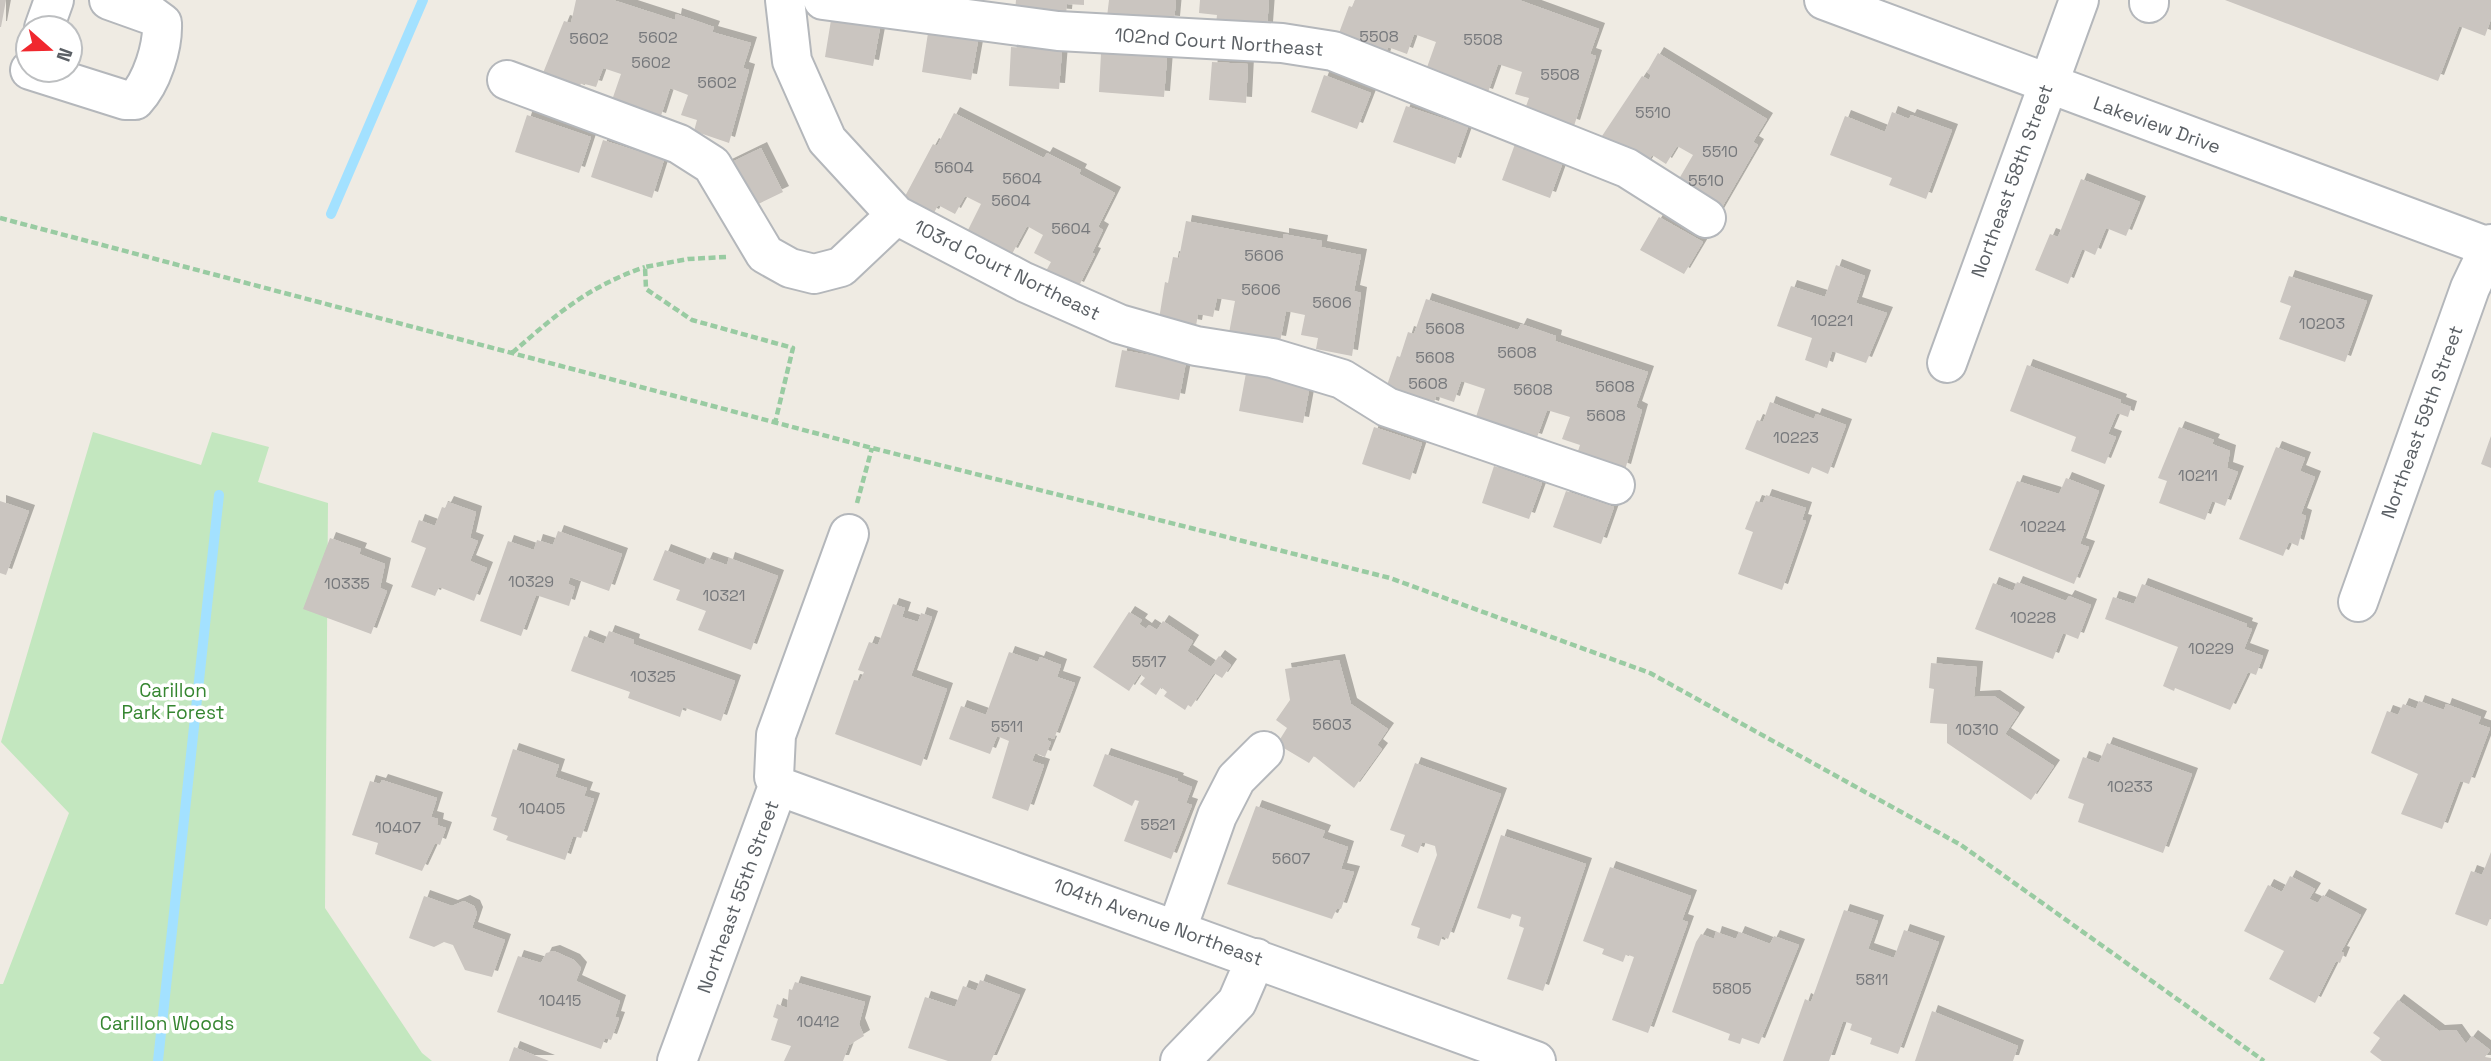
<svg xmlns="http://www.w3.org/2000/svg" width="2491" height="1061" font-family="'Space Grotesk',sans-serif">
  <defs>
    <filter id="shadow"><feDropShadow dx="6" dy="-6" stdDeviation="0" flood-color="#0004"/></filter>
  </defs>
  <rect width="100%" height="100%" fill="#efebe3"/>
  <path fill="#c3e7bf" d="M 93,432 L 201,465 L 212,432 L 269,447 L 258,482 L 328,503 L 325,908 L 422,1053 L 432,1061 L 0,1061 L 0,984 L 3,984 L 69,813 L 1,742 Z"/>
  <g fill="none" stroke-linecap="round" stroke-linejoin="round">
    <path stroke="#a3e1ff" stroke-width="10" d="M 331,214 L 423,0
      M 158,1061 L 219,495"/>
  </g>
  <path fill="#cac5c0" filter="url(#shadow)" d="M 0,0 L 6,0 L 1,27 L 0,27 Z
    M 576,0 L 613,0 L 675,20 L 676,14 L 714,27 L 712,32 L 751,43 L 743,68 L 749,70 L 729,143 L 694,131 L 697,120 L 681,115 L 688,95 L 670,88 L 660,119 L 611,103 L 621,74 L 603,68 L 596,87 L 581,83 L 579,91 L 541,78 L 564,21 L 571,23 Z
    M 1016,0 L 1084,0 L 1084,5 L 1067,4 L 1066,15 L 1015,11 Z
    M 1109,0 L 1176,0 L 1174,22 L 1107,17 Z
    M 1200,0 L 1269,0 L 1267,28 L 1216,24 L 1217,15 L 1199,13 Z
    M 1355,0 L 1519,0 L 1599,29 L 1590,54 L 1596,56 L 1574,126 L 1525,109 L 1529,98 L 1515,94 L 1522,72 L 1498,64 L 1487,95 L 1425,73 L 1436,42 L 1414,34 L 1407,54 L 1388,47 L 1384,58 L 1336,41 L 1349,6 L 1352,7 Z
    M 2225,0 L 2491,0 L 2491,19 L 2485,36 L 2459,26 L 2438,81 Z
    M 831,20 L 880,28 L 873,66 L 825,57 Z
    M 928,33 L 978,41 L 971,80 L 922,72 Z
    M 1011,47 L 1062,51 L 1059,89 L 1009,86 Z
    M 1101,53 L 1167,58 L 1164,97 L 1099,92 Z
    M 1658,53 L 1767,119 L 1753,142 L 1758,145 L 1717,216 L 1673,189 L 1693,155 L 1677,146 L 1666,164 L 1652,155 L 1645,166 L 1600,139 L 1642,76 L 1649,80 L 1651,75 L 1647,72 Z
    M 1212,62 L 1248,64 L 1246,103 L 1209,100 Z
    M 1324,75 L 1371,93 L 1357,129 L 1311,112 Z
    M 1406,106 L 1468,127 L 1455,164 L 1393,142 Z
    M 1892,112 L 1909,119 L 1911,115 L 1952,130 L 1926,199 L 1889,185 L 1892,178 L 1830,155 L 1845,116 L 1885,132 Z
    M 954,113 L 1044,158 L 1047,153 L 1081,170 L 1079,174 L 1115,193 L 1098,227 L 1103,230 L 1092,253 L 1095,254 L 1078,288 L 1046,271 L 1051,262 L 1034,253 L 1043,235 L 1027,226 L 1012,254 L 967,232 L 981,204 L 965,196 L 955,214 L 938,205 L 933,215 L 903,200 L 933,144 L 937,146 Z
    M 527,115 L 591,137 L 579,173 L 515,152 Z
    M 603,140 L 664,160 L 652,198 L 591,177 Z
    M 1515,144 L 1563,162 L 1550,198 L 1502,180 Z
    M 761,148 L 783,192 L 748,209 L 726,165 Z
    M 2081,179 L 2140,202 L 2126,236 L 2106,228 L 2095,255 L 2082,249 L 2068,284 L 2035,270 L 2050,234 L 2058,237 Z
    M 1659,217 L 1703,242 L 1684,274 L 1640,250 Z
    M 1186,221 L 1283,239 L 1283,234 L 1322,241 L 1321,247 L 1361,255 L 1354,291 L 1361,293 L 1352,356 L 1316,349 L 1318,338 L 1301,335 L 1305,315 L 1286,311 L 1280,342 L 1229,333 L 1235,301 L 1217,298 L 1213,317 L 1198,314 L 1196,326 L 1159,319 L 1165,282 L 1168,283 L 1173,257 L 1179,258 Z
    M 1836,265 L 1865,276 L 1856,303 L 1887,313 L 1866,363 L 1832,351 L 1827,368 L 1805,360 L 1812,338 L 1777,326 L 1791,286 L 1825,297 Z
    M 2289,276 L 2367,301 L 2345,362 L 2279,339 L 2291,306 L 2280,302 Z
    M 1426,299 L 1518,330 L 1521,324 L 1556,336 L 1555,341 L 1648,372 L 1636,407 L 1642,410 L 1625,470 L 1577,454 L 1580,445 L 1562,439 L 1570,417 L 1547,410 L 1536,440 L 1475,420 L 1485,389 L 1461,381 L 1454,402 L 1436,396 L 1433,407 L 1385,391 L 1397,356 L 1400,357 L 1408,332 L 1414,334 Z
    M 1122,350 L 1186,362 L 1179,400 L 1115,387 Z
    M 2027,365 L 2121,400 L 2120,403 L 2131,407 L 2128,417 L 2117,413 L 2108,434 L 2116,437 L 2105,464 L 2071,451 L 2076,437 L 2010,411 Z
    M 1246,373 L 1310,385 L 1303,423 L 1239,411 Z
    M 1770,402 L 1814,419 L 1816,414 L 1846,425 L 1828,474 L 1812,467 L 1809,474 L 1745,449 L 1757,420 L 1763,422 Z
    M 1374,427 L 1422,443 L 1410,480 L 1362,464 Z
    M 2179,427 L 2214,440 L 2212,444 L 2230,451 L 2227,468 L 2238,472 L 2225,506 L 2212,501 L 2205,520 L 2159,503 L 2167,481 L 2158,478 Z
    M 2491,436 L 2491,468 L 2481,464 Z
    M 2276,447 L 2305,458 L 2300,471 L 2315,477 L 2301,514 L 2306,516 L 2298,546 L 2289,542 L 2283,556 L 2239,539 Z
    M 1494,466 L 1542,483 L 1529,519 L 1482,503 Z
    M 2066,478 L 2099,491 L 2080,544 L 2089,547 L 2074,584 L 1989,550 L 2017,481 L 2059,494 Z
    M 1566,491 L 1614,507 L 1601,544 L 1553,527 Z
    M 1766,495 L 1806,508 L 1802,520 L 1806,521 L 1782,590 L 1738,574 L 1753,532 L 1745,529 L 1756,501 L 1763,503 Z
    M 0,501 L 29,511 L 6,575 L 0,573 Z
    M 448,502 L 476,512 L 470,538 L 478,541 L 470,561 L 487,568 L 474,601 L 439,587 L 435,596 L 411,587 L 426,548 L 411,542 L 419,520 L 435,526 L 442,507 L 445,508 Z
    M 558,531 L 622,554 L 609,591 L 570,577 L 568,584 L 575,587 L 569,606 L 536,595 L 521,636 L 480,621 L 508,541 L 534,550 L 537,540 L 553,545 Z
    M 330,538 L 361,549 L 359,554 L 385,564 L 380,588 L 387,591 L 371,634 L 303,609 Z
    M 665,550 L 704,565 L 707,558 L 727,565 L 729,558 L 778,576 L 751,650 L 698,630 L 706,611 L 676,600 L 680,590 L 653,580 Z
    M 2017,582 L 2066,601 L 2069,596 L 2091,605 L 2078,639 L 2063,633 L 2053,659 L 1975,629 L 1993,583 L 2013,591 Z
    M 2142,584 L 2247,624 L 2246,627 L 2252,629 L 2244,649 L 2263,656 L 2256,675 L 2248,672 L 2230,710 L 2175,688 L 2174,691 L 2163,686 L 2178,647 L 2105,619 L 2113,597 L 2134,604 Z
    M 893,604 L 905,608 L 902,617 L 918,622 L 921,613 L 932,617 L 911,676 L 947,689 L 921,766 L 835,734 L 854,680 L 860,681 L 864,672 L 858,670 L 869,642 L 878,645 Z
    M 1129,612 L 1142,620 L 1139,624 L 1146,629 L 1149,625 L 1157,630 L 1163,621 L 1193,641 L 1187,651 L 1211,667 L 1219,656 L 1231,665 L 1222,678 L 1214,673 L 1191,707 L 1188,705 L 1185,710 L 1164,696 L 1167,692 L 1161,687 L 1156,695 L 1140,684 L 1145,678 L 1140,674 L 1129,691 L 1093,667 Z
    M 609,631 L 634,640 L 633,644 L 735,681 L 721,721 L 683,707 L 680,717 L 628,698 L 630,692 L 571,671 L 584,636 L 604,644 Z
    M 1009,652 L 1038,662 L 1040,657 L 1061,665 L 1057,677 L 1075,683 L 1054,739 L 1048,737 L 1047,740 L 1051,742 L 1045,757 L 1035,753 L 1032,761 L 1044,765 L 1028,811 L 992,798 L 1009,741 L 997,736 L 990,754 L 949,739 L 961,706 L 986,715 Z
    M 1339,660 L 1351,704 L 1388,729 L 1377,745 L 1382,749 L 1354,788 L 1314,756 L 1309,763 L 1277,744 L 1287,728 L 1276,720 L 1290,700 L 1285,669 Z
    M 1931,663 L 1977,667 L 1974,697 L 1994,696 L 2019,713 L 2005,734 L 2054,766 L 2031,800 L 1947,743 L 1947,724 L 1930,723 L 1934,689 L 1929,688 Z
    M 2419,701 L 2444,710 L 2446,704 L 2481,717 L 2478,724 L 2490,728 L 2469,784 L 2460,781 L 2442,829 L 2401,814 L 2418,774 L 2371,753 L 2387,711 L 2398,715 L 2403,704 L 2416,709 Z
    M 2107,743 L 2192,774 L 2163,853 L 2078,822 L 2084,804 L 2068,798 L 2083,757 L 2099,763 Z
    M 513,749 L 559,765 L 555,777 L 587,788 L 584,796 L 594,799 L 581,838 L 573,836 L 565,860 L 506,840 L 508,836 L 493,830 L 497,818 L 491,816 Z
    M 1105,754 L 1178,779 L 1177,781 L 1192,787 L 1186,803 L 1192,805 L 1171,859 L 1124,841 L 1139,801 L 1135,800 L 1132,806 L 1093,786 Z
    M 1415,763 L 1501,794 L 1448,939 L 1442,936 L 1439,946 L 1417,938 L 1420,928 L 1411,925 L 1437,855 L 1435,846 L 1422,842 L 1418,853 L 1401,846 L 1405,835 L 1390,830 Z
    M 382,780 L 437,798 L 431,817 L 438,819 L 437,825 L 446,828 L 440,845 L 435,843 L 422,871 L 375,854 L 378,843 L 352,835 L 370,781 L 380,784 Z
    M 1256,806 L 1325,831 L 1322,838 L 1348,847 L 1341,869 L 1354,872 L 1341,909 L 1337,908 L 1332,919 L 1227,884 Z
    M 1501,835 L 1586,864 L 1543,991 L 1507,979 L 1524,928 L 1519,926 L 1521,917 L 1512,914 L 1510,919 L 1477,908 Z
    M 2491,852 L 2491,916 L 2487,926 L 2455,914 L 2471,871 L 2482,875 Z
    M 1610,867 L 1691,896 L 1682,920 L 1688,922 L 1648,1033 L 1612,1020 L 1634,957 L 1626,954 L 1623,962 L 1602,954 L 1604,949 L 1583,941 Z
    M 2290,876 L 2315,889 L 2309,899 L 2318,903 L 2323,895 L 2361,915 L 2341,952 L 2344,953 L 2340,963 L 2336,961 L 2315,1003 L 2269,979 L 2284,951 L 2244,931 L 2268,885 L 2282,892 Z
    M 424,896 L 452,906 L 464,901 L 474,906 L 477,913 L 472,928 L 505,940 L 492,977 L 465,970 L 453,945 L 444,942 L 434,947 L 409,938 Z
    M 1844,910 L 1878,921 L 1868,949 L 1894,958 L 1904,930 L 1939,942 L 1898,1054 L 1870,1044 L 1872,1038 L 1850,1030 L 1852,1024 L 1843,1021 L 1829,1061 L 1783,1061 L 1805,999 L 1811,1002 Z
    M 1716,932 L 1736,939 L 1739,932 L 1770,944 L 1774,936 L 1799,945 L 1759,1044 L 1742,1038 L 1740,1044 L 1728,1040 L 1730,1034 L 1672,1012 L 1696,942 L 1701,934 L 1714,939 Z
    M 554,951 L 574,960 L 581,968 L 576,981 L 620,1001 L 615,1017 L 619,1018 L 611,1040 L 605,1038 L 601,1049 L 497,1012 L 518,956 L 541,963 L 546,953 Z
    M 980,980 L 1020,995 L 991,1061 L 948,1061 L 908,1048 L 925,997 L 955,1007 L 963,986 L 976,991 Z
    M 795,982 L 865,1002 L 859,1024 L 864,1036 L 849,1045 L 843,1061 L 784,1061 L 791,1046 L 771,1040 L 778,1019 L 773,1017 L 777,1004 L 787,1008 L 789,989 L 792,990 Z
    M 2398,1000 L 2439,1031 L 2456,1030 L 2466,1044 L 2472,1036 L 2490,1050 L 2485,1057 L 2491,1058 L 2491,1061 L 2382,1061 L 2370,1052 L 2380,1038 L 2373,1033 Z
    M 1932,1011 L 2018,1046 L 2013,1061 L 1915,1061 Z
    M 514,1047 L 549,1061 L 509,1061 Z"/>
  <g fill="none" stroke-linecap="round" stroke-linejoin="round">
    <defs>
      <path id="minor" d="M 785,0 L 792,61 L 827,140 L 896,215 L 1024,282 L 1119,324 L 1196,346 L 1272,358 L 1342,379 L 1387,407 L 1615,485
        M 823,0 L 1058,31 L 1282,43 L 1333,51 L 1627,168 L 1706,218
        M 1824,0 L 2491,248
        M 2149,0 L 2149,3
        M 44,28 L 54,0
        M 30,70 L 125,100 L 135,100 C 152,82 163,47 162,23 L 151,15 L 109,0
        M 507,80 L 679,144 L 712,165 L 765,254 L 790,268 L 814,274 L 841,267 L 896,215
        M 1947,363 L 2079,0
        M 2358,602 L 2470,288 L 2491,244
        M 778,786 L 1536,1061
        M 1177,929 L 1217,816 L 1236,779 L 1264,751
        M 677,1061 L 778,786 L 774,777 L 776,735 L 849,534
        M 1180,1061 L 1237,1002 L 1256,958"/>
    </defs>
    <use href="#minor" stroke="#b4b7bb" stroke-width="42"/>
    <path stroke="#99cba2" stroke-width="4.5" stroke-dasharray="7 3.5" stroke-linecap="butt" d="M 0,218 L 872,448 L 1390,578 L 1650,673 L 1961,845 L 2264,1061
      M 726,257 L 688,259 L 645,267 L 646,289 L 692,320 L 793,348 L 775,423
      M 512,353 C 557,314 587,287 645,267
      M 857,503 L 872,448"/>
    <use href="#minor" stroke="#fff" stroke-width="38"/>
  </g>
  <g text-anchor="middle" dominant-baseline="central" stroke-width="7" stroke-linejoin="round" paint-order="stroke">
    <g font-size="16" fill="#77797c">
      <text x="1379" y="36">5508</text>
      <text x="658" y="37">5602</text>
      <text x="589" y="38">5602</text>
      <text x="1483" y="39">5508</text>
      <text x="651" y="62">5602</text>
      <text x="1560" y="74">5508</text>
      <text x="717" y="82">5602</text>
      <text x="1653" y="112">5510</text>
      <text x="1720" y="151">5510</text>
      <text x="954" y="167">5604</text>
      <text x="1022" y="178">5604</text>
      <text x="1706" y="180">5510</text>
      <text x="1011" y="200">5604</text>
      <text x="1071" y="228">5604</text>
      <text x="1264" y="255">5606</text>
      <text x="1261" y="289">5606</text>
      <text x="1332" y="302">5606</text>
      <text x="1832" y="320">10221</text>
      <text x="2322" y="323">10203</text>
      <text x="1445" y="328">5608</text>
      <text x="1517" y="352">5608</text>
      <text x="1435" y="357">5608</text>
      <text x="1428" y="383">5608</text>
      <text x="1615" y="386">5608</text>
      <text x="1533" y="389">5608</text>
      <text x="1606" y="415">5608</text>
      <text x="1796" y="437">10223</text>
      <text x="2198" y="475">10211</text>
      <text x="2043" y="526">10224</text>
      <text x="531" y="581">10329</text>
      <text x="347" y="583">10335</text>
      <text x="724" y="595">10321</text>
      <text x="2033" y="617">10228</text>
      <text x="2211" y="648">10229</text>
      <text x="1149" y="661">5517</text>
      <text x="653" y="676">10325</text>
      <text x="1332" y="724">5603</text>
      <text x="1007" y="726">5511</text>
      <text x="1977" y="729">10310</text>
      <text x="2130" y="786">10233</text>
      <text x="542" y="808">10405</text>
      <text x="1158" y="824">5521</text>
      <text x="398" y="827">10407</text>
      <text x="1291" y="858">5607</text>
      <text x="1872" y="979">5811</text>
      <text x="1732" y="988">5805</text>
      <text x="560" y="1000">10415</text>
      <text x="818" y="1021">10412</text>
    </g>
    <g font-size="19" fill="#5b6065" stroke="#fff">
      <text transform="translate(1219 42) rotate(4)">102nd Court Northeast</text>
      <text transform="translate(2157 125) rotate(20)">Lakeview Drive</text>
      <text transform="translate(2012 181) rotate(-70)">Northeast 58th Street</text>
      <text transform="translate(1007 270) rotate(26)">103rd Court Northeast</text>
      <text transform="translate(2422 422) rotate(-70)">Northeast 59th Street</text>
      <text transform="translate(738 897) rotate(-70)">Northeast 55th Street</text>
      <text transform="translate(1158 922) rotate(20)">104th Avenue Northeast</text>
    </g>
    <g font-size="19" fill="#368631" stroke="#fff">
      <text x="173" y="690">Carillon<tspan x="173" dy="22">Park Forest</tspan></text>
      <text x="167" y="1023">Carillon Woods</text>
    </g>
  </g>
  <g transform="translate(49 49) rotate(110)"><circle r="33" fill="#ffffff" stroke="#bdbfc1" stroke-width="2"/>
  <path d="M0-5L12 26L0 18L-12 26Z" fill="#f0282e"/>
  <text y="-10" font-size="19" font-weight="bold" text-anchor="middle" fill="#5b6065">N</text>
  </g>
</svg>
